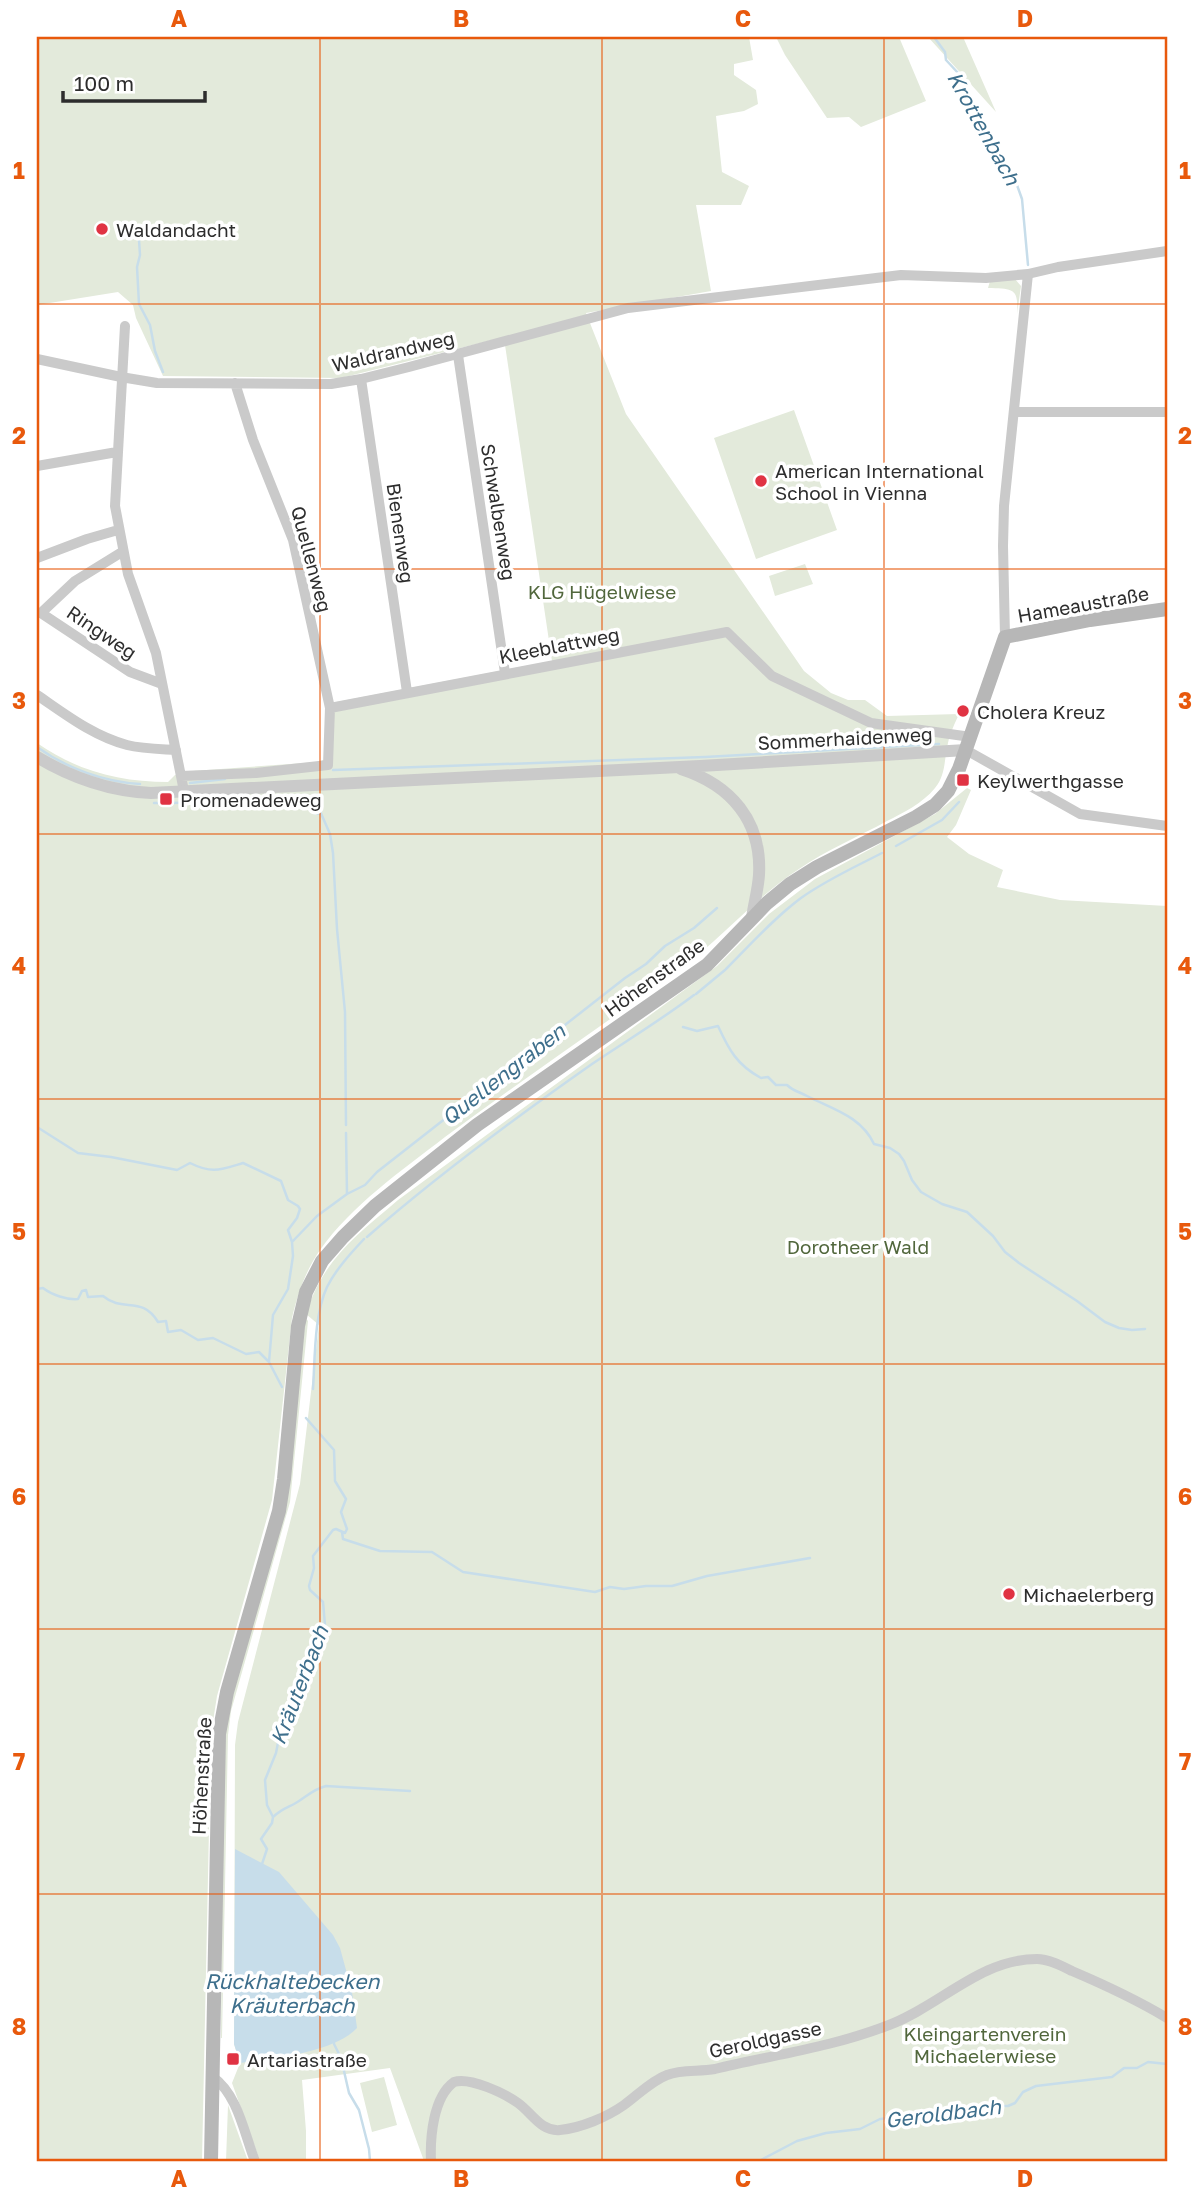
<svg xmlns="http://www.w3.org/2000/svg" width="1204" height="2198" font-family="'Golos Text',sans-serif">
  <rect width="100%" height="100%" fill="#fff"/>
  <path fill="#e3eadb" d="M 37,37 L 749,37 L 753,60 L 734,64 L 734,75 L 756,90 L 758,104 L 744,111 L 716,116 L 722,172 L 749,186 L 741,205 L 696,205 L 711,291 L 586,313 L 626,414 L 804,671 L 831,693 L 848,700 L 865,700 L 887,716 L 959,714 C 955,723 950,733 948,743 C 944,759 946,775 935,788 C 923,803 903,813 887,821 C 858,837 826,850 799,869 C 756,897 723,937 682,968 C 603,1025 523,1079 445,1137 C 401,1171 352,1205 320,1250 C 305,1272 298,1293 292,1318 L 272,1500 L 217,1696 L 211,1734 L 202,2161 L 37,2161 L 37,743 C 77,771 120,782 168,782 L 175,775 L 192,771 L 318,762 L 326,759 L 326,704 L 552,661 L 505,345 L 500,338 L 341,378 L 163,376 L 136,318 L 133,305 L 118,292 L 37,305 Z
    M 776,37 L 899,37 L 926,101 L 861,127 L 849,117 L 827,118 L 785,55 Z
    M 928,37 L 963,37 L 996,112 Z
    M 1015,279 L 1021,286 L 1017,314 C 1019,287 1012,289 988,288 L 990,281 Z
    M 794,410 L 837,530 L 756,559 L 714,438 Z
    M 805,564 L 813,584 L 775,596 L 769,576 Z
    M 967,788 L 971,790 L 956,825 L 947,837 L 969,854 L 1003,870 L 997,887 L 1060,900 L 1167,906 L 1167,2161 L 424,2161 L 390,2068 L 302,2080 L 306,2131 L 306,2161 L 260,2161 L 232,2083 L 240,2063 L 234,2044 L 235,1745 L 238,1722 L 300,1484 L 319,1325 L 306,1314 C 324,1258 355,1237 398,1200 L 717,966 L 769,914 L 815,879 L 935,814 Z
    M 305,1317 L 308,1321 L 290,1502 L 231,1711 L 228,1735 L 222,2038 L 221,2038 L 223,1766 L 227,1714 L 280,1527 Z
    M 384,2077 L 397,2125 L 372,2132 L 360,2083 Z
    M 228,2105 L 248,2161 L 226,2161 Z"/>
  <path fill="#c7ddea" d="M 235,1849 L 279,1872 L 333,1935 L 340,1948 L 352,1992 L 357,2028 C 335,2052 273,2059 240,2063 L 234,2044 Z"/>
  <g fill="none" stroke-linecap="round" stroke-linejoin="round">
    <path stroke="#c7ddea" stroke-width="2.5" d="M 934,37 L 945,52 L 946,60 L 959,74 L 959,81 L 967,91 L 990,137 L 1013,174 L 1022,199 L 1028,265
      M 139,240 L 140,255 L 137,267 L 139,304 L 150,325 L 155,351 L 163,372
      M 37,747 C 66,768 104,782 140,784
      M 333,770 L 705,757 L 939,744
      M 190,783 L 225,779
      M 154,803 L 279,802 L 304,805 L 314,813 L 321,814
      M 320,811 L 330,834 L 333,853 L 337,929 L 345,1012 L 346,1125
      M 896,846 L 942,820 L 959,802
      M 726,969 C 750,945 774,918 801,898 C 826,880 855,867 882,853
      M 696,994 L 725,970
      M 683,1027 L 697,1031 L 718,1026 C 729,1050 737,1065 761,1078 L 768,1077 L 776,1085 L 787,1085 C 793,1091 800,1092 807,1096 C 832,1109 861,1116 874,1144 L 890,1148 L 899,1154 L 904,1161 L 912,1180 L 921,1192 L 942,1204 L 967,1212 L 993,1236 L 1005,1252 L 1019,1263 L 1077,1301 L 1105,1322 L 1119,1328 L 1132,1330 L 1145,1329
      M 37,1127 L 78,1153 L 111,1157 L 177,1170 L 190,1163 C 212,1174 220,1170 243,1163 L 281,1181 L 288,1200 L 298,1206 L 300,1209 L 297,1218 L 288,1230 L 292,1242 L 293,1256 L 288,1289 L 273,1315 L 269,1362 L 282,1387
      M 346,1133 L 347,1194
      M 367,1237 C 438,1175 515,1118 592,1064 C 626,1041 661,1020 694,995
      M 292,1242 L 317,1216 L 347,1194 L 365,1185 L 377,1172 L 625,978 L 646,964 L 665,946 L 694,928 L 717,908
      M 37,1289 L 43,1288 C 52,1295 67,1300 78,1299 L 82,1291 L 86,1290 L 88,1297 L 103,1296 C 123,1313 142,1295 158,1322 L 166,1321 L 168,1332 L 181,1330 L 198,1340 L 213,1338 L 246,1354 L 259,1352 L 268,1361
      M 313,1389 C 315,1359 314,1315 327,1287 C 336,1269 351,1253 364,1239
      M 342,1532 L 343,1539 L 380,1551 L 432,1552 L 463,1572 L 595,1592 L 610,1587 L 624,1589 L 646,1586 L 672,1586 L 707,1576 L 810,1558
      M 273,1817 C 280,1810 286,1808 294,1804 C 305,1798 313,1789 326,1786 L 410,1791
      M 262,1864 L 267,1849 L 261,1839 L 272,1823 L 273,1817 L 267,1805 L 265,1780 L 276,1753 L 281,1727 L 288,1716 L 291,1695 L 299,1682 L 314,1643 L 324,1630 L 325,1625 L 323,1602 L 310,1590 L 309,1586 L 314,1568 L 313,1556 L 333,1530 L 336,1529 L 345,1533 L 347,1529 L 341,1512 L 346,1499 L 335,1481 L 334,1450 L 306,1418
      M 334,2039 L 334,2044 L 341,2058 L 349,2093 L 359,2110 L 369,2149 L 370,2161
      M 759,2161 L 797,2141 L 826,2133 L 860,2129 L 880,2119 L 902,2117 L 928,2111 L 958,2110 L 973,2106 L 1008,2106 L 1015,2103 L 1023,2092 L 1036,2086 L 1112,2077 L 1124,2068 L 1137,2068 L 1148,2062 L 1167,2064"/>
    <path stroke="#cacaca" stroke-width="10" d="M 125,326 L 115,506 L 128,574 L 156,653 L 184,791
      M 458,355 L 505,673
      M 37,359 L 121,377 L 157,383 L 331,384 L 361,379 L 409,367 L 628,308 L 901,275 L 986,278 L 1028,274 L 1058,267 L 1167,251
      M 361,379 L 407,692
      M 1016,412 L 1167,412
      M 37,466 L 117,452
      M 122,552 L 75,581 L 41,613 L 130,672 L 162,684
      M 37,558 L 87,539 L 118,530
      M 1005,637 L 1003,546 L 1004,506 L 1028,274
      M 37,695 C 65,714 93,736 127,745 C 143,749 160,749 176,750
      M 330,708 L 727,632 L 772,676 L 871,723 L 971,737
      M 966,750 L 1080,814 L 1167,826
      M 181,776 L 256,773 L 328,765 L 330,708 L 293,540 L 253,440 L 235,383
      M 213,2077 C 238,2095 244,2133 255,2161
      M 431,2161 C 430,2138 433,2097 454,2082 C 470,2077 504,2093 518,2103 C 532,2113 541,2132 560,2130 C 581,2128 607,2117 624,2105 C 638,2095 651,2081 667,2075 C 682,2069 699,2072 715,2069 C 773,2055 833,2047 889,2025 C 940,2006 980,1959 1037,1959 C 1049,1959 1062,1966 1072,1971 C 1105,1985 1137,2000 1167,2018"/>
    <path stroke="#cacaca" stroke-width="12" d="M 37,757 C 72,778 110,791 151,793 L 700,766 L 966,750
      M 681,769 C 731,785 762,821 759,875 C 758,890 754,903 752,918"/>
    <path stroke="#b7b7b7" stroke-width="14" d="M 211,2161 L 219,1734 L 227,1692 L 279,1511 L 284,1479 L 298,1326 L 306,1292 L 322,1261 L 343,1237 L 375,1206 L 477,1125 L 707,965 L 767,903 L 790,884 L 817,867 L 916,817 L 935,805 L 948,791 L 959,769 L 1005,637 L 1090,620 L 1167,609"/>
  </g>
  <path fill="none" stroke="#e8590c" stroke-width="2" stroke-opacity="0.55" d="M 320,37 L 320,2161M 602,37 L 602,2161M 884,37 L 884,2161M 37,304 L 1167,304M 37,569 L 1167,569M 37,834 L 1167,834M 37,1099 L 1167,1099M 37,1364 L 1167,1364M 37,1629 L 1167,1629M 37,1894 L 1167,1894"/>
  <g fill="#e03343" stroke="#fff" stroke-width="2.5">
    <circle cx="102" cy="229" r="7"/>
    <circle cx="761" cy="481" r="7"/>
    <circle cx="963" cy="711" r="7"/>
    <rect x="956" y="773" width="14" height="14" rx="3.5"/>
    <rect x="159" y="792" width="14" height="14" rx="3.5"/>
    <circle cx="1009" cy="1594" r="7"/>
    <rect x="226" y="2052" width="14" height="14" rx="3.5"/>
  </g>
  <g text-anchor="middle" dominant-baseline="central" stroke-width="7" stroke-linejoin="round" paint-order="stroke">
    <g font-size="19" fill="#2d2d2d" stroke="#fff" text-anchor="start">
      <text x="116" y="229">Waldandacht</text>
      <text x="775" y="470">American International<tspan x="775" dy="22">School in Vienna</tspan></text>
      <text x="977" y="711">Cholera Kreuz</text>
      <text x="977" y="780">Keylwerthgasse</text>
      <text x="180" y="799">Promenadeweg</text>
      <text x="1023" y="1594">Michaelerberg</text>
      <text x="247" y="2059">Artariastraße</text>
    </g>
    <g font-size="19" fill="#2d2d2d" stroke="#fff">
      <text transform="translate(393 351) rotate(-13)">Waldrandweg</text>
      <text transform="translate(499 512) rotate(81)">Schwalbenweg</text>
      <text transform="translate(401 533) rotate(82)">Bienenweg</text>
      <text transform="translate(312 559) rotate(75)">Quellenweg</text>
      <text transform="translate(1083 604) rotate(-10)">Hameaustraße</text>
      <text transform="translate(102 632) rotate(34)">Ringweg</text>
      <text transform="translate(559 645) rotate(-11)">Kleeblattweg</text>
      <text transform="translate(845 738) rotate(-3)">Sommerhaidenweg</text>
      <text transform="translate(654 977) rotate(-36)">Höhenstraße</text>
      <text transform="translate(201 1776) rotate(-87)">Höhenstraße</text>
      <text transform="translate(765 2039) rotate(-12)">Geroldgasse</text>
    </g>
    <g font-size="19" fill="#51673c" stroke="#fff">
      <text x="602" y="591">KLG Hügelwiese</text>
      <text x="858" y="1246">Dorotheer Wald</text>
      <text x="985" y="2033">Kleingartenverein<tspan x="985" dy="22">Michaelerwiese</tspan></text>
    </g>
    <g font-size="21" font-style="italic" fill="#3e6f8c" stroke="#fff">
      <text transform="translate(984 128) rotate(61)">Krottenbach</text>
      <text transform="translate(503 1074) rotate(-38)">Quellengraben</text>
      <text transform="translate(299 1685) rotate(-69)">Kräuterbach</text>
      <text x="292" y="1981">Rückhaltebecken<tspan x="292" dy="24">Kräuterbach</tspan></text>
      <text transform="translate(943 2113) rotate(-7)">Geroldbach</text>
    </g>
  </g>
  <rect width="1204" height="2198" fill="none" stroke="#ffffff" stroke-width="77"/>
  <path d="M63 91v10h142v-10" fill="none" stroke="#2d2d2d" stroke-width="3.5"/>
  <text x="74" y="91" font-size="21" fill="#2d2d2d" stroke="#ffffff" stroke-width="5" paint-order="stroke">100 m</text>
  <rect x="38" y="38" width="1128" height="2122" fill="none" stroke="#e8590c" stroke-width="2.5"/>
  <g font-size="23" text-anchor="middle" font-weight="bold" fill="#e8590c">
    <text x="179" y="27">A</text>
    <text x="461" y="27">B</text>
    <text x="743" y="27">C</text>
    <text x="1025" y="27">D</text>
    <text x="19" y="179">1</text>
    <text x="1185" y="179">1</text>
    <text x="19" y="444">2</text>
    <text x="1185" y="444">2</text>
    <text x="19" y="709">3</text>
    <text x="1185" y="709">3</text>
    <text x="19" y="974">4</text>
    <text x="1185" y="974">4</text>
    <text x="19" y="1240">5</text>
    <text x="1185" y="1240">5</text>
    <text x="19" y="1505">6</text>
    <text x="1185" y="1505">6</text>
    <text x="19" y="1770">7</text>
    <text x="1185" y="1770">7</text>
    <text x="19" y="2035">8</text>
    <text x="1185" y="2035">8</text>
    <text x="179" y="2187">A</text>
    <text x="461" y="2187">B</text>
    <text x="743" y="2187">C</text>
    <text x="1025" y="2187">D</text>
  </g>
</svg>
